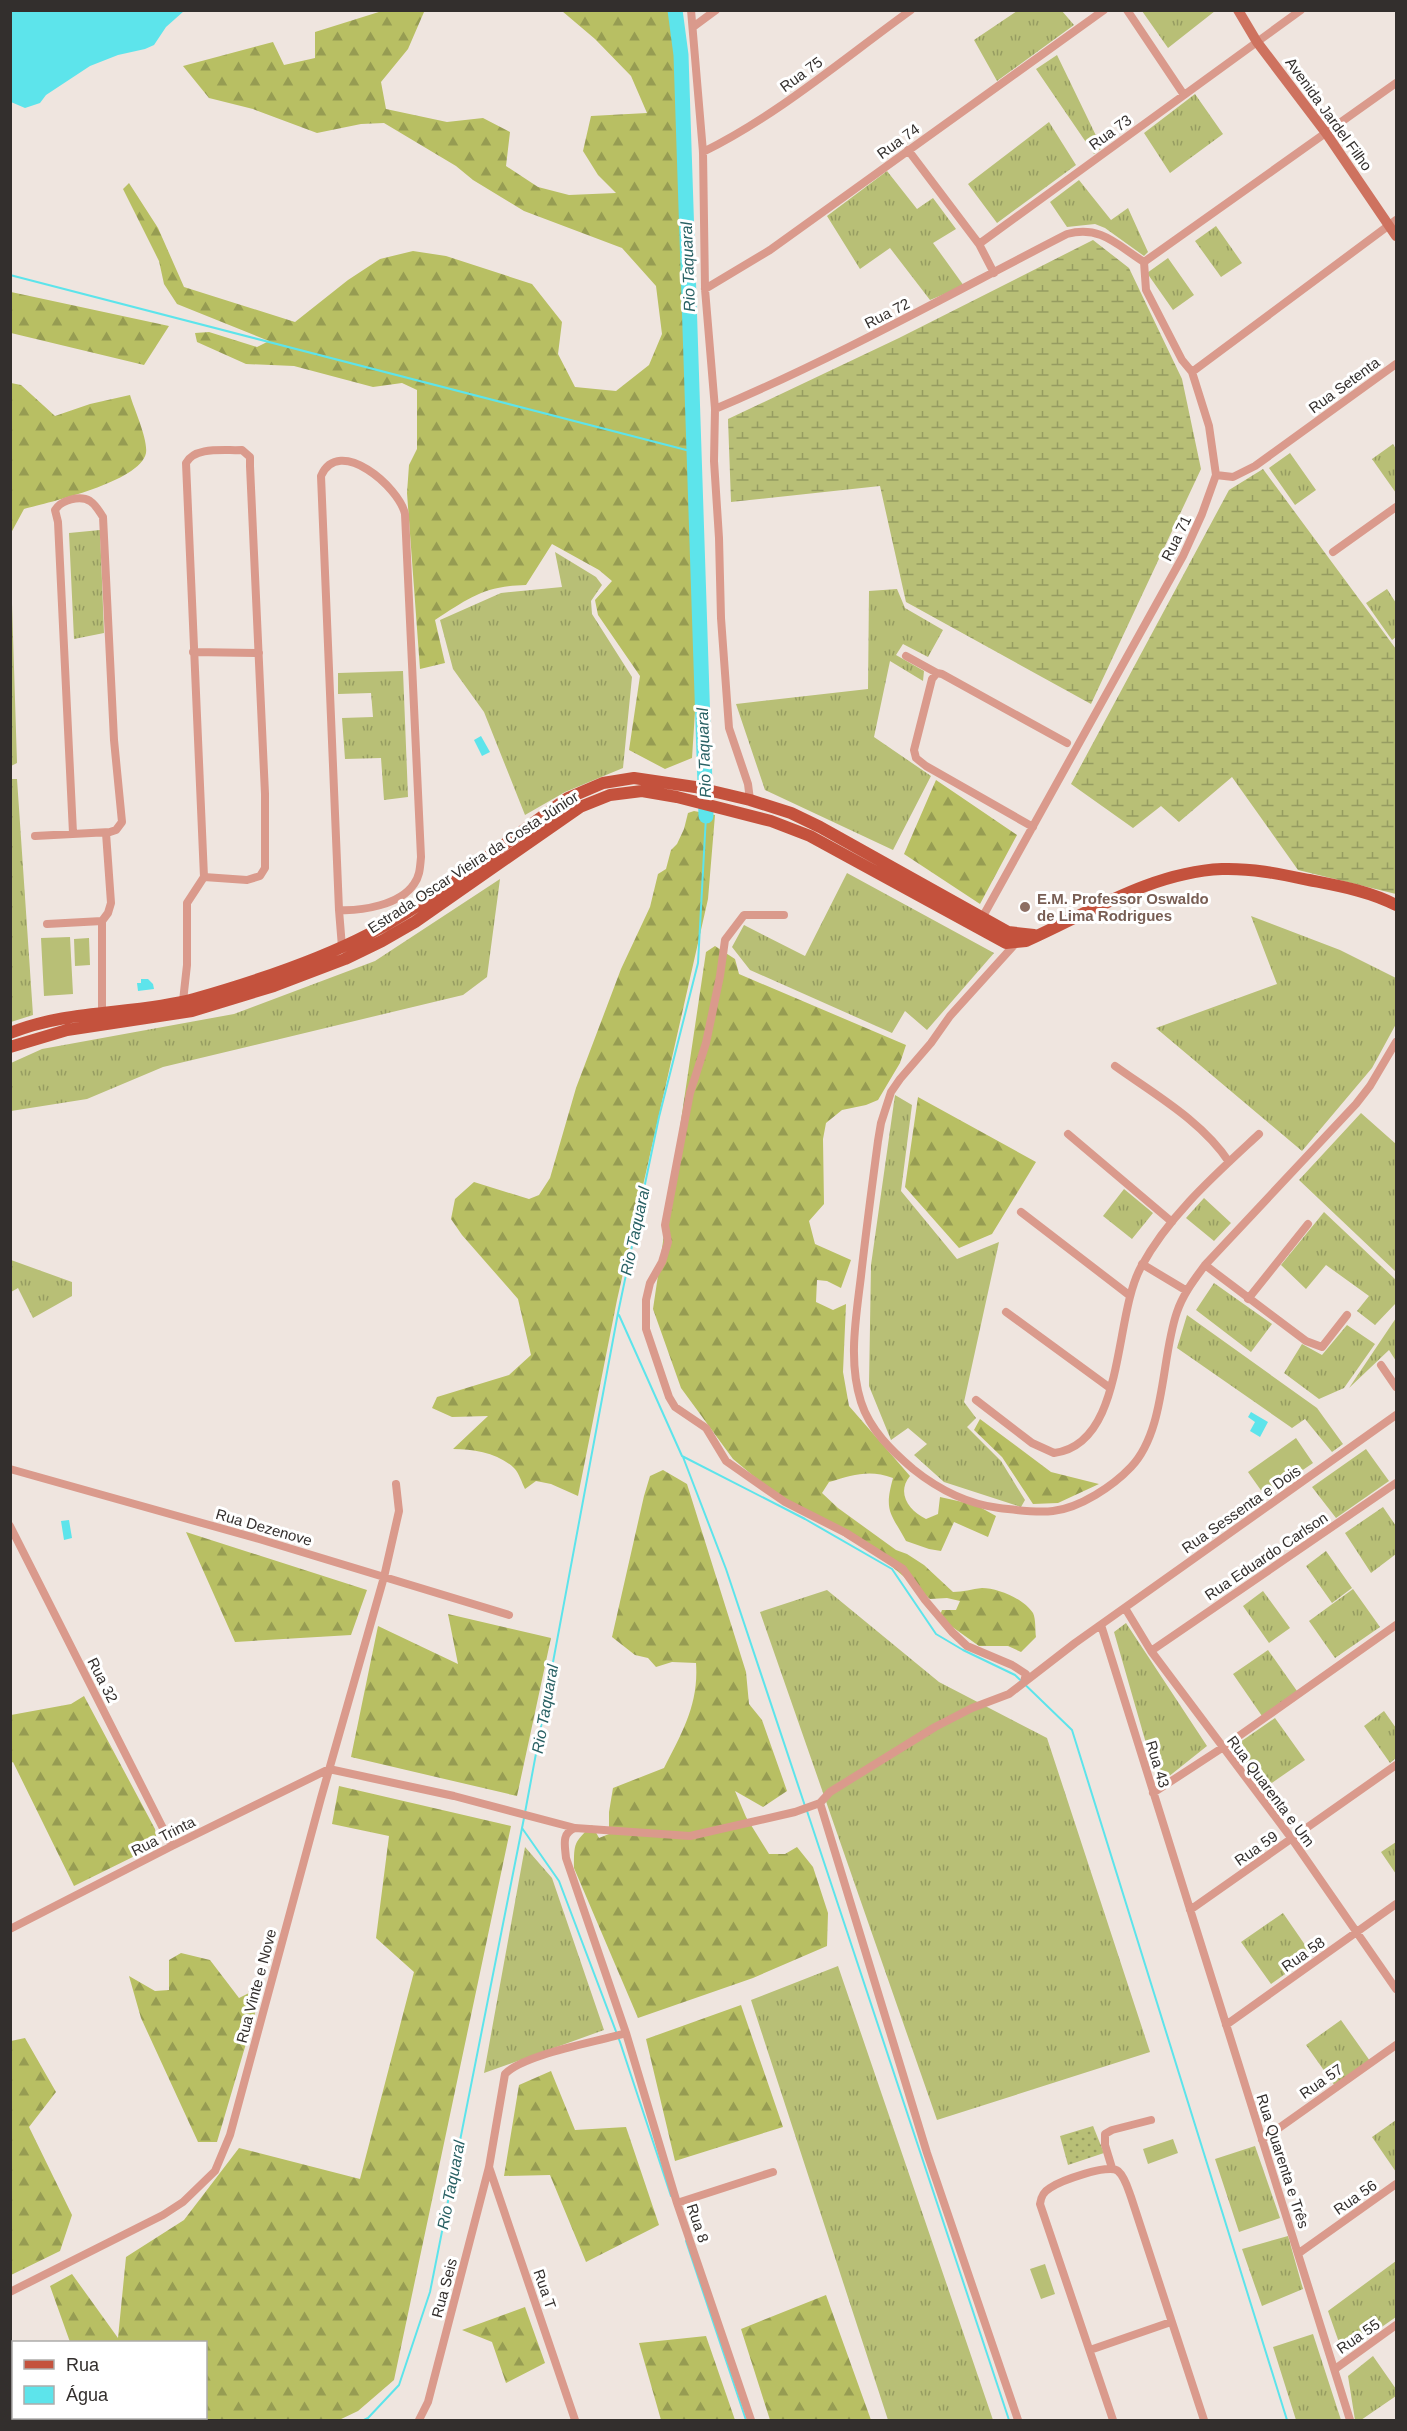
<svg xmlns="http://www.w3.org/2000/svg" width="1407" height="2431" font-family="Helvetica,sans-serif">
  <defs>
    <pattern id="grass-tufts" width="24" height="20" patternUnits="userSpaceOnUse" patternTransform="scale(1.5)"><rect width="24" height="20" fill="#b8bf76"/><path d="M3 7l-1-3M5 7V3M7 7l1-3M15 17l-1-3M17 17v-4M19 17l1-3" fill="none" stroke="#969c61"/></pattern>
    <pattern id="forest-firs" width="22" height="20" patternUnits="userSpaceOnUse" patternTransform="scale(1.5)"><rect width="22" height="20" fill="#b8bf63"/><path d="M5 1l3.5 6h-7zM16 11l3.5 6h-7z" fill="#969c52"/></pattern>
    <pattern id="wetland-marsh" width="20" height="14" patternUnits="userSpaceOnUse" patternTransform="scale(1.5)"><rect width="20" height="14" fill="#b8bf76"/><path d="M1 5h8M5 5V1M11 12h8M15 12V8" fill="none" stroke="#969c61"/></pattern>
    <pattern id="park-dots" width="8" height="8" patternUnits="userSpaceOnUse" patternTransform="scale(1.5)"><rect width="8" height="8" fill="#b8bf76"/><path d="M2 2h.1M6 6h.1" fill="none" stroke="#969c61" stroke-width="1.8" stroke-linecap="round"/></pattern>
  </defs>
  <rect width="100%" height="100%" fill="#efe5df"/>
  <path fill="url(#grass-tufts)" d="M 1017,11 L 1062,11 L 1074,25 L 997,81 L 974,40 Z
    M 1142,11 L 1215,11 L 1168,48 Z
    M 1057,55 L 1102,148 L 1094,154 L 1036,69 Z
    M 1195,94 L 1223,134 L 1170,173 L 1144,133 Z
    M 1049,122 L 1076,165 L 997,223 L 968,184 Z
    M 887,171 L 917,209 L 933,198 L 956,229 L 933,243 L 964,286 L 930,300 L 890,248 L 860,269 L 827,216 Z
    M 1079,180 L 1111,220 L 1128,208 L 1148,252 L 1144,256 L 1105,228 L 1095,224 L 1067,227 L 1050,202 Z
    M 1216,226 L 1242,263 L 1221,277 L 1195,241 Z
    M 1168,258 L 1194,295 L 1173,310 L 1147,273 Z
    M 1393,444 L 1396,449 L 1396,493 L 1372,459 Z
    M 1290,453 L 1316,490 L 1295,505 L 1269,468 Z
    M 100,530 L 104,633 L 74,639 L 69,533 Z
    M 555,552 L 596,577 L 602,585 L 591,601 L 592,614 L 632,677 L 623,768 L 565,792 L 525,815 L 484,712 L 453,669 L 440,620 L 501,593 L 562,587 Z
    M 11,572 L 17,763 L 11,766 L 10,766 Z
    M 897,589 L 905,608 L 943,630 L 928,657 L 903,644 L 896,655 L 924,671 L 923,681 L 890,661 L 874,737 L 931,776 L 893,850 L 765,790 L 736,704 L 868,689 L 869,591 Z
    M 1387,589 L 1396,603 L 1396,637 L 1392,640 L 1366,603 Z
    M 403,671 L 408,797 L 384,800 L 381,758 L 345,759 L 342,718 L 373,717 L 371,693 L 338,694 L 338,673 Z
    M 11,779 L 17,779 L 33,1015 L 11,1022 Z
    M 847,873 L 994,953 L 927,1030 L 905,1011 L 892,1033 L 750,970 L 732,947 L 744,925 L 805,956 Z
    M 500,879 L 487,977 L 463,995 L 163,1067 L 87,1099 L 11,1111 L 11,1063 L 42,1049 L 234,1014 L 375,961 Z
    M 1251,916 L 1340,950 L 1396,978 L 1396,1024 L 1372,1068 L 1302,1151 L 1156,1028 L 1277,984 Z
    M 895,1095 L 912,1105 L 901,1191 L 957,1259 L 999,1242 L 964,1402 L 976,1418 L 967,1427 L 1001,1461 L 1025,1500 L 1021,1507 L 944,1482 L 914,1455 L 927,1444 L 908,1428 L 891,1440 L 869,1386 L 871,1265 Z
    M 1361,1113 L 1396,1144 L 1396,1272 L 1299,1180 Z
    M 1124,1189 L 1153,1213 L 1132,1239 L 1103,1216 Z
    M 1204,1198 L 1231,1223 L 1214,1241 L 1186,1218 Z
    M 1324,1212 L 1396,1280 L 1396,1303 L 1375,1325 L 1357,1311 L 1369,1296 L 1326,1265 L 1306,1289 L 1281,1265 Z
    M 11,1260 L 72,1282 L 72,1296 L 33,1318 L 18,1288 L 11,1292 Z
    M 1214,1283 L 1272,1324 L 1251,1352 L 1196,1310 Z
    M 1187,1315 L 1317,1408 L 1343,1444 L 1332,1452 L 1305,1419 L 1292,1428 L 1177,1348 Z
    M 1396,1318 L 1396,1361 L 1389,1350 L 1349,1388 Z
    M 1347,1325 L 1375,1344 L 1344,1388 L 1319,1399 L 1284,1373 L 1302,1344 L 1322,1355 Z
    M 1366,1449 L 1389,1481 L 1336,1518 L 1312,1487 Z
    M 1383,1507 L 1396,1526 L 1396,1554 L 1371,1573 L 1345,1533 Z
    M 1326,1551 L 1352,1588 L 1332,1603 L 1306,1566 Z
    M 1353,1589 L 1380,1627 L 1335,1658 L 1309,1621 Z
    M 827,1590 L 939,1682 L 1047,1738 L 1150,2052 L 937,2120 L 760,1612 Z
    M 1263,1591 L 1290,1628 L 1269,1643 L 1243,1606 Z
    M 1126,1623 L 1207,1746 L 1158,1785 L 1114,1632 Z
    M 1268,1650 L 1297,1691 L 1262,1716 L 1233,1674 Z
    M 1384,1711 L 1396,1728 L 1396,1758 L 1390,1763 L 1364,1726 Z
    M 1275,1718 L 1305,1760 L 1263,1789 L 1233,1747 Z
    M 1396,1842 L 1396,1874 L 1381,1852 Z
    M 525,1847 L 552,1878 L 604,2030 L 484,2073 Z
    M 1283,1913 L 1312,1955 L 1271,1984 L 1241,1942 Z
    M 838,1966 L 993,2420 L 888,2420 L 751,2000 Z
    M 1341,2020 L 1370,2061 L 1335,2086 L 1306,2045 Z
    M 1396,2120 L 1396,2172 L 1372,2137 Z
    M 1255,2146 L 1280,2218 L 1239,2232 L 1215,2159 Z
    M 1288,2236 L 1303,2289 L 1262,2306 L 1242,2249 Z
    M 1396,2261 L 1396,2317 L 1343,2354 L 1328,2311 Z
    M 1313,2334 L 1341,2420 L 1296,2420 L 1273,2347 Z
    M 1373,2356 L 1396,2389 L 1396,2396 L 1361,2420 L 1355,2420 L 1348,2376 Z"/>
  <path fill="url(#forest-firs)" d="M 417,10 L 424,12 L 408,49 L 381,82 L 386,109 L 447,122 L 483,118 L 510,132 L 506,166 L 538,187 L 569,195 L 616,193 L 598,175 L 583,151 L 591,116 L 647,113 L 631,76 L 595,39 L 562,11 L 673,11 L 697,477 L 693,571 L 698,665 L 692,758 L 665,769 L 629,750 L 640,676 L 598,615 L 595,600 L 612,581 L 599,570 L 552,544 L 526,585 C 484,586 469,598 435,620 L 445,663 L 420,669 L 407,493 L 409,465 L 417,449 L 417,390 L 402,383 L 373,387 L 294,366 L 246,364 L 197,342 L 195,333 L 209,332 L 257,347 L 269,341 L 177,304 L 164,284 L 159,261 L 123,189 L 129,183 L 158,228 L 184,287 L 295,322 L 348,280 L 380,259 L 413,251 L 446,256 L 532,284 L 562,322 L 558,354 L 575,387 L 616,391 L 649,365 L 662,334 L 656,286 L 622,248 L 524,211 L 473,180 L 456,166 L 384,123 L 361,124 L 317,133 L 253,109 L 209,98 L 183,66 L 273,42 L 284,65 L 315,58 L 315,32 L 382,11 Z
    M 11,292 L 169,326 L 144,365 L 11,333 Z
    M 11,383 L 21,385 L 55,416 L 90,404 L 130,395 C 134,409 148,439 146,453 C 140,482 50,502 24,509 L 11,533 Z
    M 936,780 L 1017,835 L 980,904 L 904,854 Z
    M 694,811 L 715,815 L 708,899 L 617,1300 L 578,1496 L 551,1484 L 536,1481 L 525,1489 C 522,1483 519,1473 514,1468 C 498,1453 474,1449 453,1449 L 488,1416 L 452,1417 L 432,1408 L 437,1397 L 509,1375 L 531,1355 L 518,1299 L 462,1235 L 451,1219 L 455,1199 L 474,1182 L 529,1199 L 539,1195 L 550,1178 L 576,1088 L 621,969 L 650,907 L 658,874 L 666,869 L 671,850 L 677,844 L 684,829 L 688,813 Z
    M 715,946 L 735,959 L 739,974 L 906,1045 L 900,1063 L 878,1100 L 866,1105 L 842,1110 L 826,1123 L 823,1139 L 824,1204 L 809,1221 L 815,1244 L 851,1260 L 841,1288 L 827,1281 L 817,1280 L 816,1302 L 833,1310 L 846,1304 L 843,1372 L 849,1406 L 910,1476 C 896,1493 909,1511 926,1519 L 938,1514 L 940,1497 L 976,1505 L 996,1516 L 988,1537 L 954,1522 L 941,1551 L 929,1549 L 906,1541 C 890,1512 884,1511 893,1478 C 869,1469 853,1475 829,1482 L 822,1493 L 838,1508 L 896,1550 L 907,1554 L 924,1565 L 953,1592 C 963,1592 972,1589 982,1588 C 998,1588 1024,1599 1033,1613 C 1036,1619 1035,1631 1036,1637 L 1021,1652 L 1008,1646 L 979,1646 L 951,1626 L 940,1615 L 942,1610 L 956,1610 L 960,1601 L 947,1598 L 930,1599 L 882,1558 L 785,1502 L 733,1459 L 681,1388 L 653,1309 L 706,952 Z
    M 918,1097 L 1036,1162 L 992,1234 L 959,1248 L 905,1187 Z
    M 980,1419 L 1051,1472 L 1099,1484 L 1058,1503 L 1033,1504 L 1002,1457 L 974,1430 Z
    M 663,1470 L 687,1484 L 746,1672 L 749,1704 L 762,1720 L 787,1791 L 763,1807 L 735,1791 L 746,1817 L 769,1854 L 785,1854 L 797,1847 L 813,1867 L 828,1913 L 827,1946 L 753,1978 L 638,2018 L 574,1868 C 574,1842 574,1843 592,1825 L 599,1838 L 609,1834 L 609,1812 L 613,1788 L 664,1768 C 682,1733 699,1704 696,1663 L 672,1662 L 656,1667 L 648,1658 L 635,1655 L 612,1637 L 644,1496 L 650,1476 Z
    M 186,1532 L 367,1590 L 351,1635 L 235,1642 Z
    M 448,1614 L 551,1638 L 517,1796 L 351,1757 L 378,1626 L 458,1664 Z
    M 84,1696 L 155,1829 L 157,1841 L 151,1848 L 74,1886 L 13,1762 L 11,1763 L 11,1715 L 71,1704 Z
    M 339,1786 L 511,1826 L 394,2380 L 358,2411 L 339,2420 L 98,2420 L 97,2418 L 206,2418 L 206,2342 L 70,2342 L 50,2286 L 72,2274 L 118,2338 L 126,2257 L 184,2220 L 239,2148 L 360,2179 L 414,1972 L 376,1938 L 389,1836 L 332,1824 Z
    M 181,1953 L 210,1960 L 239,1998 L 263,1986 L 217,2142 L 198,2142 L 141,2018 L 129,1976 L 155,1991 L 169,1990 L 169,1960 Z
    M 741,2005 L 783,2127 L 675,2161 L 646,2039 Z
    M 25,2038 L 56,2092 L 29,2127 L 72,2215 L 60,2251 L 11,2275 L 11,2041 Z
    M 551,2071 L 575,2130 L 626,2127 L 659,2225 L 586,2262 L 550,2175 L 504,2176 L 519,2085 Z
    M 826,2295 L 871,2420 L 770,2420 L 741,2329 Z
    M 525,2307 L 545,2363 L 506,2383 L 492,2342 L 462,2330 Z
    M 706,2336 L 735,2420 L 661,2420 L 639,2343 Z
    M 10,2354 L 13,2358 L 14,2418 L 70,2418 L 74,2420 L 11,2420 Z"/>
  <path fill="url(#wetland-marsh)" d="M 1093,240 L 1129,268 L 1182,379 L 1201,469 L 1091,704 L 906,602 L 880,486 L 731,502 L 728,419 L 899,338 Z
    M 1263,469 L 1396,649 L 1396,894 L 1298,870 L 1232,777 L 1179,822 L 1161,806 L 1133,828 L 1071,784 L 1229,490 Z"/>
  <path fill="url(#park-dots)" d="M 1093,2126 L 1104,2153 L 1068,2165 L 1060,2136 Z"/>
  <path fill="#b8bf76" d="M 70,937 L 73,994 L 44,996 L 41,938 Z
    M 89,938 L 90,965 L 75,966 L 74,939 Z
    M 1296,1438 L 1313,1463 L 1265,1496 L 1248,1472 Z
    M 1173,2139 L 1178,2153 L 1148,2164 L 1143,2149 Z
    M 1045,2264 L 1055,2294 L 1041,2299 L 1030,2269 Z"/>
  <path fill="#5de4eb" d="M 11,10 L 183,10 L 184,11 L 166,27 L 154,45 L 145,49 L 118,55 L 90,66 L 46,95 L 40,103 L 25,108 L 11,102 Z
    M 481,736 L 490,752 L 482,756 L 474,740 Z
    M 141,979 L 148,979 L 153,984 L 154,989 L 138,991 L 137,983 L 141,983 Z
    M 1251,1412 L 1268,1422 L 1260,1437 L 1250,1431 L 1255,1422 L 1248,1417 Z
    M 69,1520 L 72,1538 L 64,1540 L 61,1521 Z"/>
  <g fill="none" stroke-linecap="round" stroke-linejoin="round">
    <path stroke="#5de4eb" stroke-width="2" d="M 10,275 L 694,452
      M 619,1315 L 682,1456 L 805,1519 L 892,1569 L 936,1634 L 963,1650 L 1015,1675 L 1072,1730 L 1287,2420
      M 683,1457 L 726,1569 L 805,1806
      M 807,1811 L 1009,2420
      M 522,1828 L 559,1881 L 620,2042 L 671,2196
      M 686,2241 L 746,2420
      M 364,2420 L 368,2418 L 399,2385 L 430,2292 L 524,1818 L 618,1313 L 659,1117 L 698,963 L 706,816"/>
    <path stroke="#5de4eb" stroke-width="15" d="M 675,10 L 681,55 L 706,816"/>
    <path stroke="#da9a8c" stroke-width="8" d="M 691,10 L 703,152 L 705,289 L 715,409 L 714,461 L 719,538 L 721,618 L 729,728 L 748,784 L 750,800
      M 1127,10 L 1184,95
      M 693,27 L 716,10
      M 908,150 L 979,244 L 994,273
      M 703,152 C 778,115 843,59 911,10
      M 979,244 L 1301,10
      M 1144,262 L 1396,83
      M 705,289 L 770,250 L 1104,10
      M 1192,372 L 1396,220
      M 715,409 C 836,358 950,294 1067,234 C 1101,225 1117,245 1144,262
      M 1216,475 L 1233,477 L 1255,466 L 1396,364
      M 1333,552 L 1396,507
      M 193,652 L 259,653
      M 906,656 L 937,673
      M 1033,827 L 926,766 L 916,758 L 914,750 L 932,679 L 937,673 L 942,674 L 1067,743
      M 35,836 L 110,832 L 116,830 L 122,822 L 114,740 L 103,517 C 99,511 96,505 90,501 C 80,495 61,500 55,510 L 58,522 L 73,833
      M 339,910 C 362,911 400,905 414,884 C 420,876 420,867 421,857 L 405,514 C 399,487 339,435 321,476 L 339,910 L 342,947
      M 784,915 L 744,915 L 725,940 L 720,976 L 706,1043 L 690,1093 L 665,1225 L 668,1242 L 662,1262 L 650,1283 L 646,1300 L 646,1329 L 669,1397 L 675,1407 L 706,1428 L 726,1461 L 766,1489 L 785,1502 L 846,1533 L 903,1569 L 925,1600 L 952,1632 L 967,1646 L 1012,1665 L 1026,1674 L 1024,1682
      M 982,918 L 1183,556 L 1202,514 L 1216,475 L 1209,426 L 1192,372 L 1182,360 L 1146,290 L 1144,262
      M 47,924 L 102,921
      M 1016,943 L 950,1016 L 931,1043 L 900,1079 L 891,1092 L 881,1123 L 878,1141 C 872,1186 866,1231 861,1276 C 856,1318 848,1361 861,1402 C 870,1430 892,1451 913,1469 C 938,1489 968,1504 999,1508 C 1017,1510 1035,1513 1053,1511 C 1080,1508 1113,1486 1131,1467 C 1166,1430 1161,1357 1177,1312 C 1183,1294 1194,1280 1205,1265 L 1356,1104 L 1370,1086 L 1396,1042
      M 183,1001 L 187,965 L 187,903 L 204,877 L 186,463 C 195,446 225,451 242,450 L 250,457 L 250,466 L 265,794 L 265,868 L 260,876 L 247,880 L 204,877
      M 102,1013 L 102,921 L 108,913 L 111,903 L 106,833
      M 1115,1066 C 1154,1094 1202,1121 1229,1162
      M 1068,1134 L 1172,1222
      M 1021,1212 L 1129,1295
      M 1142,1264 L 1187,1291
      M 1205,1265 L 1306,1341 L 1322,1347 L 1347,1315
      M 1248,1299 L 1308,1224
      M 1006,1312 L 1110,1388
      M 1381,1365 L 1396,1387
      M 976,1400 L 1032,1443 L 1054,1453 C 1126,1444 1113,1317 1141,1267 C 1169,1215 1216,1174 1259,1134
      M 10,1469 L 259,1539 L 509,1615
      M 10,1526 L 172,1846
      M 1125,1608 L 1151,1651 L 1292,1839 L 1396,1989
      M 1101,1625 L 1350,2420
      M 1151,1651 L 1396,1483
      M 1153,1793 L 1222,1748 L 1396,1625
      M 820,1803 L 927,2153 L 1018,2420
      M 575,1828 C 561,1833 565,1846 566,1858 L 626,2033 L 677,2203 L 751,2420
      M 1190,1910 L 1396,1765
      M 10,1929 L 172,1846 L 329,1769 L 454,1796 L 575,1828 L 690,1836 L 795,1812 L 820,1803 L 830,1792 L 935,1727 L 972,1708 L 1009,1694 L 1075,1643 L 1396,1415
      M 1226,2025 L 1396,1904
      M 1262,2140 L 1396,2045
      M 489,2167 L 575,2420
      M 1112,2168 L 1105,2145 L 1105,2134 L 1112,2130 L 1151,2120
      M 677,2203 L 773,2172
      M 1299,2253 L 1396,2184
      M 10,2292 L 163,2215 L 183,2202 L 215,2171 L 230,2135 L 321,1798 L 384,1577 L 399,1511 L 396,1484
      M 1090,2350 L 1171,2322
      M 1335,2369 L 1396,2325
      M 419,2420 L 428,2402 L 489,2167 L 505,2074 C 524,2054 597,2042 626,2033
      M 1113,2420 L 1040,2204 C 1041,2197 1043,2192 1050,2188 C 1060,2181 1109,2163 1118,2171 C 1125,2177 1128,2189 1131,2197 L 1204,2420"/>
    <path stroke="#ce725f" stroke-width="10" d="M 1238,10 L 1257,42 L 1326,133 L 1396,236"/>
    <path stroke="#c4523d" stroke-width="12" d="M 10,1033 C 69,1009 134,1015 194,999 C 250,983 317,961 369,934 C 440,897 503,844 568,798 L 603,783 L 634,778 L 695,787 L 750,800 L 791,813 L 820,827 L 1008,932 L 1034,935
      M 10,1047 L 67,1030 L 192,1011 L 274,986 L 345,959 L 382,941 L 415,922 L 580,807 L 610,795 L 642,791 L 677,797 L 771,821 L 810,836 L 1006,943 L 1026,941 C 1089,913 1152,872 1222,869 C 1252,868 1280,874 1309,880 C 1339,886 1369,891 1396,905"/>
  </g>
  <circle fill="#8d6e63" stroke="#fff" stroke-width="2" cx="1025" cy="907" r="6"/>
  <g text-anchor="middle" dominant-baseline="central" stroke-width="6" stroke-linejoin="round" paint-order="stroke">
    <g font-size="15" fill="#332f2d" stroke="#fff">
      <text transform="translate(801 74) rotate(-36)">Rua 75</text>
      <text transform="translate(1329 114) rotate(54)">Avenida Jardel Filho</text>
      <text transform="translate(1110 132) rotate(-36)">Rua 73</text>
      <text transform="translate(898 141) rotate(-36)">Rua 74</text>
      <text transform="translate(887 313) rotate(-27)">Rua 72</text>
      <text transform="translate(1344 385) rotate(-36)">Rua Setenta</text>
      <text transform="translate(1176 538) rotate(-64)">Rua 71</text>
      <text transform="translate(473 862) rotate(-33)">Estrada Oscar Vieira da Costa Júnior</text>
      <text transform="translate(1241 1509) rotate(-35)">Rua Sessenta e Dois</text>
      <text transform="translate(264 1527) rotate(16)">Rua Dezenove</text>
      <text transform="translate(1266 1556) rotate(-34)">Rua Eduardo Carlson</text>
      <text transform="translate(103 1680) rotate(63)">Rua 32</text>
      <text transform="translate(1158 1764) rotate(73)">Rua 43</text>
      <text transform="translate(1271 1791) rotate(53)">Rua Quarenta e Um</text>
      <text transform="translate(163 1836) rotate(-27)">Rua Trinta</text>
      <text transform="translate(1256 1848) rotate(-35)">Rua 59</text>
      <text transform="translate(1303 1954) rotate(-35)">Rua 58</text>
      <text transform="translate(256 1986) rotate(-75)">Rua Vinte e Nove</text>
      <text transform="translate(1321 2081) rotate(-35)">Rua 57</text>
      <text transform="translate(1283 2161) rotate(72)">Rua Quarenta e Três</text>
      <text transform="translate(1355 2197) rotate(-35)">Rua 56</text>
      <text transform="translate(698 2223) rotate(72)">Rua 8</text>
      <text transform="translate(444 2288) rotate(-75)">Rua Seis</text>
      <text transform="translate(545 2289) rotate(71)">Rua T</text>
      <text transform="translate(1358 2336) rotate(-35)">Rua 55</text>
    </g>
    <g font-size="15" font-weight="bold" fill="#785e54" stroke="#fff" text-anchor="start">
      <text x="1037" y="898">E.M. Professor Oswaldo<tspan x="1037" dy="17">de Lima Rodrigues</tspan></text>
    </g>
    <g font-size="16" font-style="italic" fill="#296164" stroke="#fff">
      <text transform="translate(688 267) rotate(-92)">Rio Taquaral</text>
      <text transform="translate(704 753) rotate(-92)">Rio Taquaral</text>
      <text transform="translate(635 1231) rotate(-78)">Rio Taquaral</text>
      <text transform="translate(545 1709) rotate(-80)">Rio Taquaral</text>
      <text transform="translate(451 2185) rotate(-79)">Rio Taquaral</text>
    </g>
  </g>
  <rect width="1407" height="2431" fill="none" stroke="#332f2d" stroke-width="24"/>
  <rect x="12" y="2341" width="195" height="78" fill="#ffffff" stroke="#adacab" stroke-width="1.5"/>
  <rect x="24" y="2360" width="30" height="9" fill="#c4523d" stroke="#adacab" stroke-width="1.5"/>
  <text x="66" y="2371" font-size="18" fill="#332f2d">Rua</text>
  <rect x="24" y="2386" width="30" height="18" fill="#5de4eb" stroke="#adacab" stroke-width="1.5"/>
  <text x="66" y="2401" font-size="18" fill="#332f2d">Água</text>
</svg>
